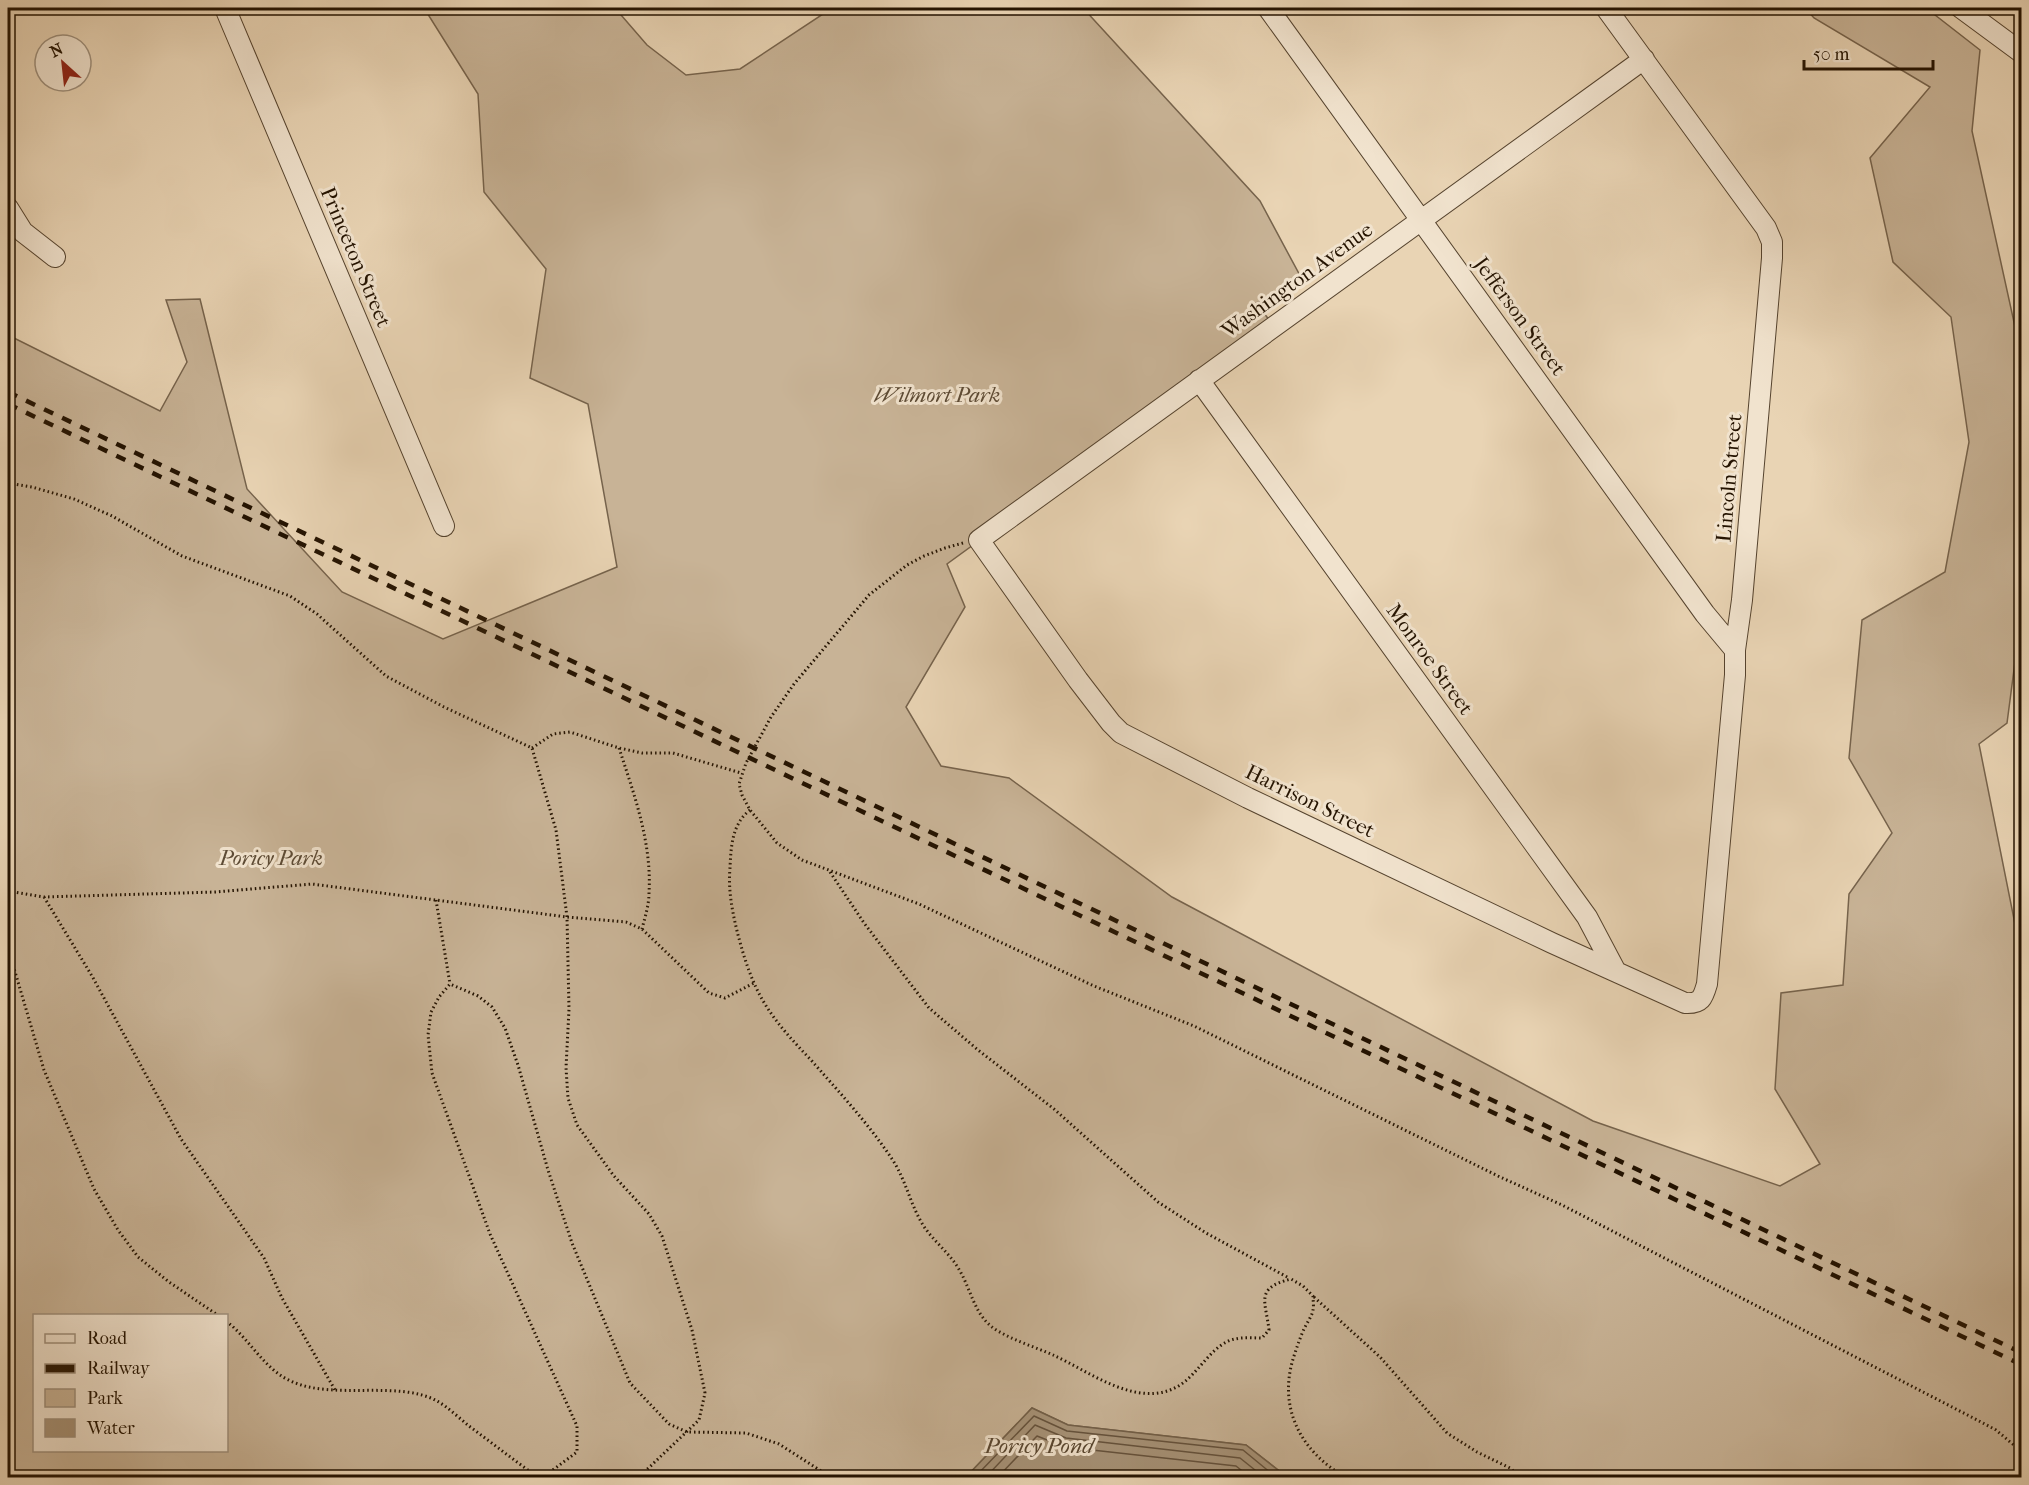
<svg xmlns="http://www.w3.org/2000/svg" width="2029" height="1485" font-family="'IM FELL French Canon',serif">
  <rect width="100%" height="100%" fill="#e9d4b4"/>
  <filter id="stains"><feTurbulence type="fractalNoise" baseFrequency=".00333" numOctaves="4"/><feColorMatrix values="0 0 0 0 .2 0 0 0 0 .09 0 0 0 0 .02 0 0 0 .5 -.17"/></filter>
  <radialGradient id="worn" r=".72"><stop offset=".6" stop-color="#630" stop-opacity="0"/><stop offset="1" stop-color="#630" stop-opacity=".3"/></radialGradient>
  <path fill="#c8b396" stroke="#76634c" stroke-width="1.5" fill-rule="evenodd" d="M 424,8 L 615,8 L 647,45 L 686,75 L 740,69 L 832,8 L 1083,8 L 1260,201 L 1304,283 L 1256,303 L 1274,326 L 947,564 L 965,607 L 906,707 L 941,766 L 1009,778 L 1172,897 L 1593,1121 L 1780,1186 L 1820,1164 L 1775,1089 L 1781,993 L 1843,985 L 1849,894 L 1892,833 L 1849,758 L 1862,620 L 1945,572 L 1969,442 L 1951,317 L 1893,262 L 1870,158 L 1930,87 L 1814,18 L 1805,8 L 1926,8 L 1980,50 L 1972,131 L 2021,354 L 2021,616 L 2007,723 L 1979,744 L 2021,954 L 2021,1477 L 1287,1477 L 1246,1445 L 1068,1425 L 1032,1408 L 966,1477 L 8,1477 L 8,335 L 160,411 L 187,362 L 166,300 L 200,299 L 247,489 L 342,592 L 443,639 L 617,567 L 588,404 L 530,378 L 546,269 L 484,192 L 478,94 ZM 34,1316 L 226,1316 L 226,1450 L 34,1450 Z"/>
  <path fill="#a69277" stroke="#725f48" stroke-width="1.5" d="M 1032,1408 L 1068,1425 L 1246,1445 L 1287,1477 L 966,1477 Z"/>
  <g fill="none" stroke-linecap="round" stroke-linejoin="round">
    <path stroke="#65523c" stroke-width="1.5" d="M 974,1478 L 1034,1416 L 1067,1431 L 1243,1450 L 1277,1478
      M 985,1478 L 1035,1425 L 1066,1438 L 1240,1458 L 1265,1478
      M 997,1478 L 1037,1436 L 1065,1447 L 1236,1466 L 1251,1478"/>
    <defs>
      <path id="minor" d="M 225,8 L 444,526
        M 1268,8 L 1705,614 L 1735,650
        M 1606,8 L 1766,228 L 1772,242 L 1772,258 L 1742,600 L 1735,650 L 1735,675 L 1707,984 C 1703,998 1701,1004 1685,1003 L 1552,943 L 1248,798 L 1121,733 L 1111,723 L 1078,680 L 979,540 L 1644,59
        M 1961,8 L 2022,53
        M 8,208 L 23,232 L 55,257
        M 1199,380 L 1587,917 L 1615,970"/>
    </defs>
    <use href="#minor" stroke="#55432e" stroke-width="22"/>
    <path stroke="#241301" stroke-width="3" stroke-dasharray="1.5 3" stroke-linecap="butt" d="M 8,483 L 32,487 L 74,499 L 112,516 L 182,556 L 290,596 L 317,614 L 386,676 L 444,707 L 532,748 L 556,830 L 567,917 L 569,1009 L 566,1068 L 568,1098 L 577,1125 L 614,1176 L 649,1214 L 662,1236 L 692,1330 L 705,1393 L 699,1420 L 638,1478
      M 963,543 L 945,548 L 924,556 L 907,565 L 869,595 L 794,684 L 771,717 L 746,763 L 739,784 L 742,795 L 750,810 L 777,843 L 802,860 L 919,904 L 1094,986 L 1194,1026 L 1498,1176 L 1562,1205 L 1981,1422 L 1996,1430 L 2022,1452
      M 532,748 L 553,734 L 570,732 L 619,748 L 642,753 L 673,753 L 741,773
      M 619,748 C 634,794 652,843 649,893 C 649,905 645,917 642,929
      M 750,810 C 732,824 731,846 730,868 C 728,889 732,910 737,931 C 743,954 750,978 762,999 C 775,1022 793,1041 811,1060 C 839,1092 868,1123 892,1159 C 906,1180 910,1204 923,1225 C 933,1241 950,1253 960,1271 C 972,1292 975,1318 998,1331 C 1015,1341 1035,1347 1053,1355 C 1089,1371 1139,1411 1180,1385 C 1199,1373 1213,1343 1235,1339 C 1243,1337 1253,1338 1262,1338 L 1269,1330 C 1266,1302 1254,1288 1291,1279 L 1303,1286 L 1313,1296 C 1313,1301 1314,1306 1313,1310 C 1312,1316 1308,1321 1305,1327 C 1301,1335 1298,1344 1295,1353 C 1276,1406 1300,1452 1347,1478
      M 830,872 L 864,923 L 929,1008 L 978,1050 L 1054,1109 L 1158,1202 L 1206,1233 L 1289,1278
      M 8,891 L 44,897 L 215,892 L 312,884 L 567,917 L 626,922 L 642,929 L 709,993 L 725,998 L 754,983
      M 44,897 L 92,976 L 181,1139 L 264,1258 L 282,1298 L 335,1390
      M 436,900 L 450,984
      M 8,948 L 44,1070 L 94,1189 L 118,1230 L 138,1257 L 169,1282 L 219,1316
      M 1314,1297 L 1380,1357 L 1447,1433 L 1477,1452 L 1510,1468 L 1521,1478
      M 226,1321 C 250,1339 265,1371 293,1382 C 334,1400 399,1380 437,1401 C 448,1407 459,1418 469,1426 C 492,1443 515,1461 539,1478
      M 542,1478 L 577,1452 L 577,1426 L 490,1234 L 432,1073 L 428,1035 L 431,1012 L 439,997 L 450,984 L 478,996 L 492,1007 L 505,1028 L 518,1065 L 548,1170 L 572,1243 L 630,1383 L 669,1424 L 687,1432 L 746,1433 L 779,1444 L 832,1478"/>
    <use href="#minor" stroke="#f1e3ce" stroke-width="20"/>
    <path stroke="#241301" stroke-width="4.5" stroke-dasharray="10 10" stroke-linecap="butt" d="M 8,392 L 2022,1353
      M 8,404 L 2022,1365"/>
  </g>
  <g text-anchor="middle" dominant-baseline="central" stroke-width="6" stroke-linejoin="round" paint-order="stroke">
    <g font-size="21" fill="#241301" stroke="#f1e3ce">
      <text transform="translate(356 257) rotate(67)">Princeton Street</text>
      <text transform="translate(1297 280) rotate(-36)">Washington Avenue</text>
      <text transform="translate(1520 316) rotate(54)">Jefferson Street</text>
      <text transform="translate(1729 478) rotate(-85)">Lincoln Street</text>
      <text transform="translate(1430 659) rotate(54)">Monroe Street</text>
      <text transform="translate(1310 801) rotate(26)">Harrison Street</text>
    </g>
    <g font-size="21" font-style="italic" fill="#5d4b35" stroke="#f1e3ce">
      <text x="937" y="395">Wilmort Park</text>
      <text x="271" y="858">Poricy Park</text>
    </g>
    <g font-size="22" font-style="italic" fill="#584630" stroke="#f1e3ce">
      <text x="1039" y="1446">Poricy Pond</text>
    </g>
  </g>
  <rect width="2029" height="1485" fill="none" stroke="#e9d4b4" stroke-width="30"/>
  <rect x="9" y="9" width="2011" height="1467" fill="none" stroke="#241301" stroke-width="3"/>
  <rect x="15" y="15" width="1999" height="1455" fill="none" stroke="#241301" stroke-width="1.5"/>
  <rect x="33" y="1314" width="195" height="138" fill="#f1e3ce" stroke="#9f907c" stroke-width="1.5"/>
  <rect x="45" y="1334" width="30" height="9" fill="#f1e3ce" stroke="#9f907c" stroke-width="1.5"/>
  <text x="87" y="1344" font-size="18" fill="#241301">Road</text>
  <rect x="45" y="1364" width="30" height="9" fill="#241301" stroke="#9f907c" stroke-width="1.5"/>
  <text x="87" y="1374" font-size="18" fill="#241301">Railway</text>
  <rect x="45" y="1389" width="30" height="18" fill="#c8b396" stroke="#9f907c" stroke-width="1.5"/>
  <text x="87" y="1404" font-size="18" fill="#241301">Park</text>
  <rect x="45" y="1419" width="30" height="18" fill="#a69277" stroke="#9f907c" stroke-width="1.5"/>
  <text x="87" y="1434" font-size="18" fill="#241301">Water</text>
  <g transform="translate(63 63) rotate(333)"><circle r="28" fill="#f1e3ce" stroke="#9f907c" stroke-width="1.5"/>
  <path d="M0-4.5L10 22L0 15L-10 22Z" fill="#8f2418"/>
  <text y="-9" font-size="16" font-weight="bold" text-anchor="middle" fill="#241301">N</text>
  </g>
  <path d="M1804 60v9h129v-9" fill="none" stroke="#241301" stroke-width="3"/>
  <text x="1813" y="60" font-size="18" fill="#241301" stroke="#f1e3ce" stroke-width="4.5" paint-order="stroke">50 m</text>
  <rect width="100%" height="100%" filter="url(#stains)"/>
  <rect width="100%" height="100%" fill="url(#worn)"/>
</svg>
